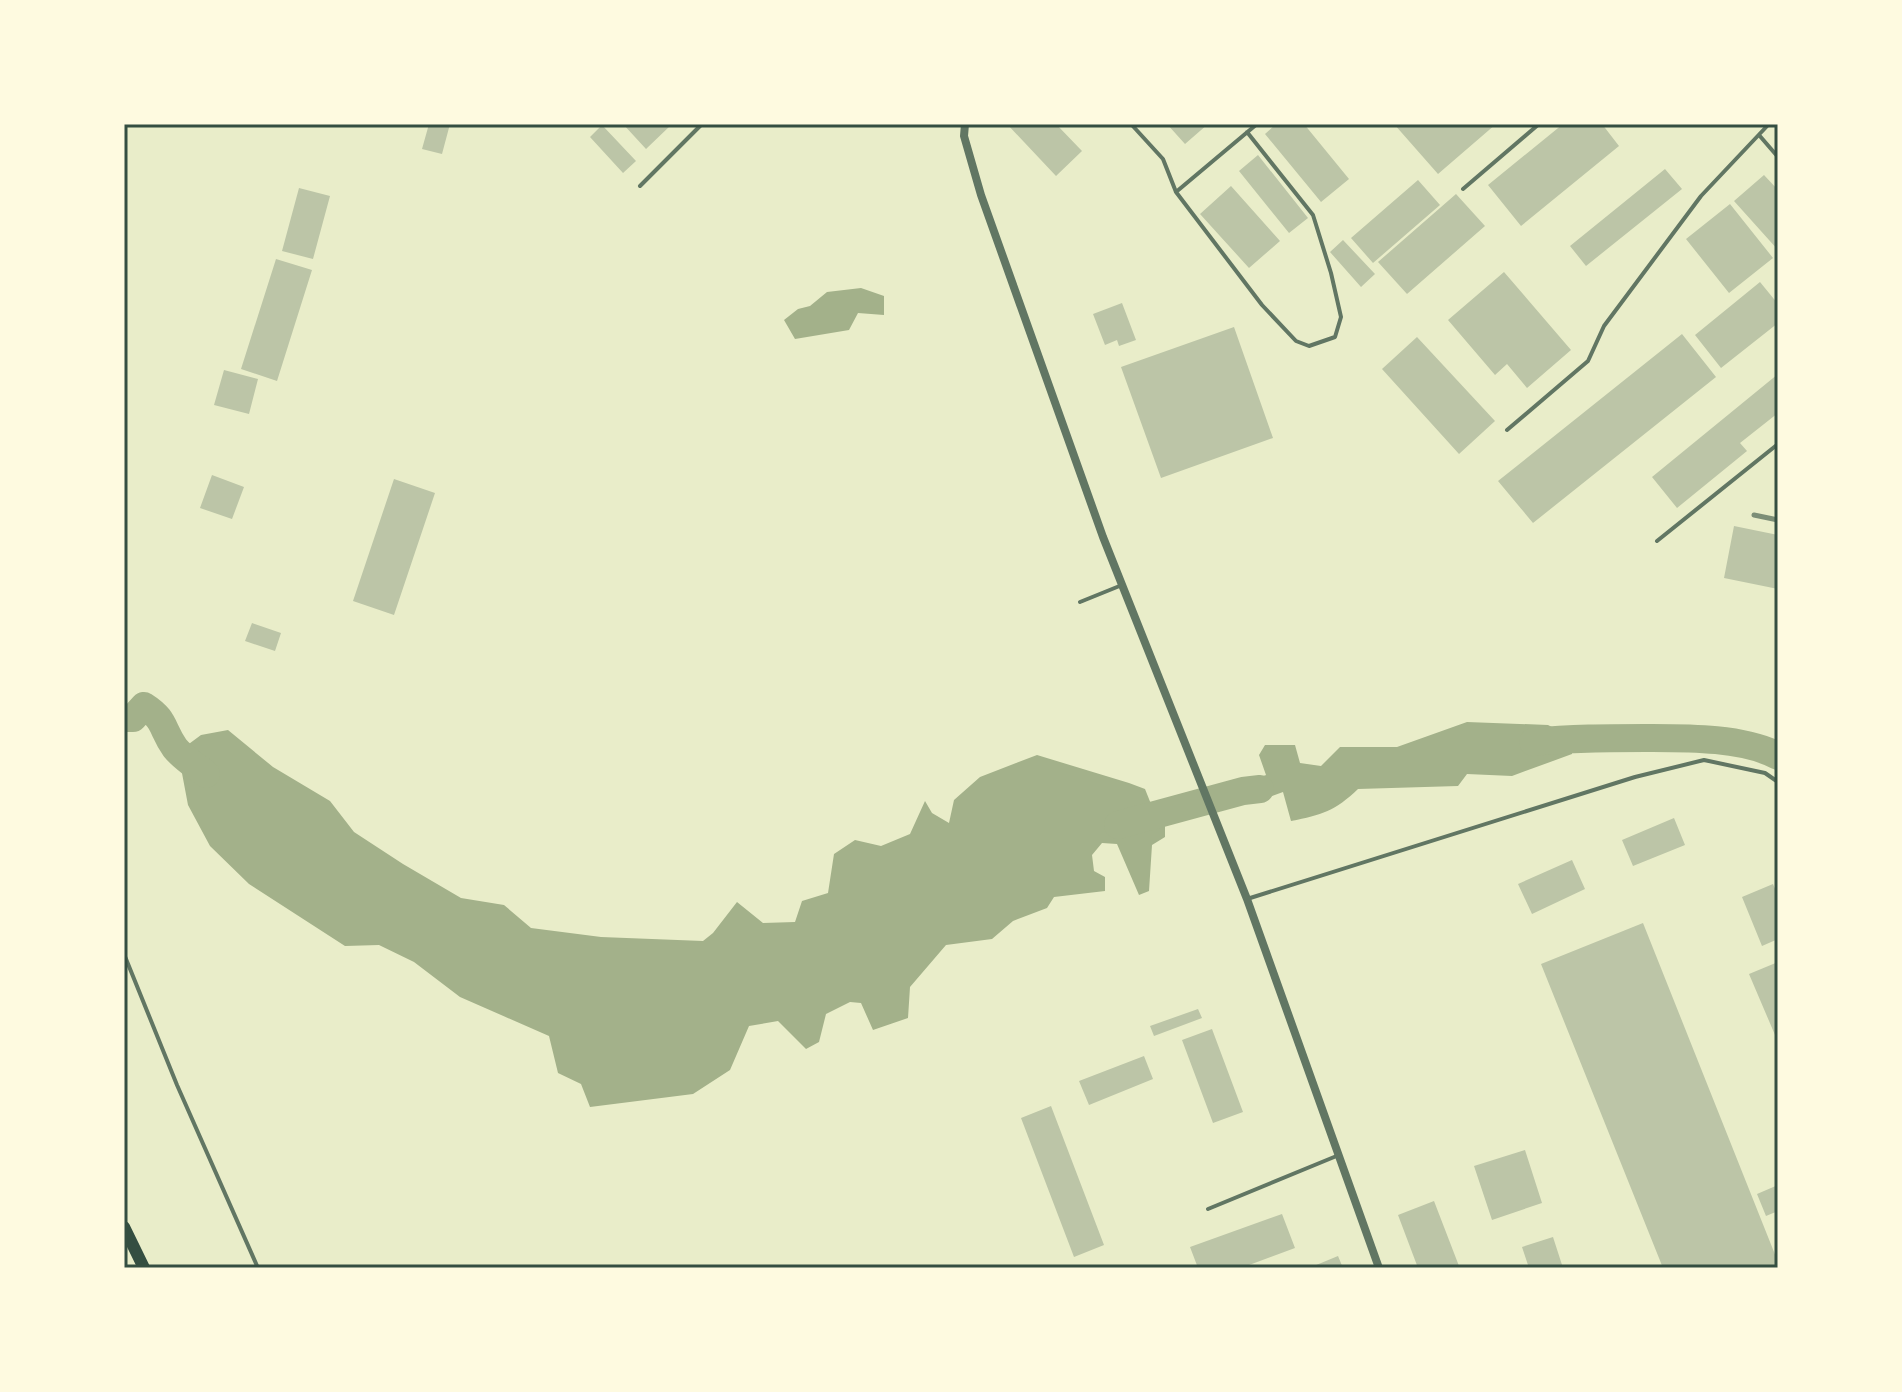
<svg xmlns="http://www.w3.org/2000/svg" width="1902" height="1392" font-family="Arial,sans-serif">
  <rect width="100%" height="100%" fill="#e9edc9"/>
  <path fill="#a3b18a" d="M 861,288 L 884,296 L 884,315 L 858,313 L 849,330 L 795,339 L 784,320 L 798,309 L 810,306 L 827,292 Z
    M 1467,722 L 1548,725 L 1572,737 L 1572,754 L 1512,776 L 1467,774 L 1458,786 L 1358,789 C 1335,811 1322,815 1291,821 L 1283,792 L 1261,800 L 1226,803 L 1224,794 L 1266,775 L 1259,755 L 1265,745 L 1295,745 L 1300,763 L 1321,766 L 1340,747 L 1397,747 Z
    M 228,730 L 273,767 L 330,801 L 354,832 L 403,864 L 461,898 L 504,905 L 531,928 L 601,937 L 703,941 L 713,933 L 737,902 L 763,923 L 795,922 L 802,901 L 828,893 L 834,854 L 855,840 L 881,846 L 910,834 L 925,801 L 932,813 L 949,823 L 954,800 L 980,777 L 1037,755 L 1129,783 L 1145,789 L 1157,819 L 1165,826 L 1165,837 L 1152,845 L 1149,891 L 1139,895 L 1117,844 L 1102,843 L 1092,855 L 1094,871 L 1105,877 L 1105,891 L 1054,897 L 1047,908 L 1013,921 L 992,939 L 946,945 L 910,987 L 908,1018 L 873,1030 L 861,1003 L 850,1002 L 826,1014 L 819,1042 L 806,1049 L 778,1021 L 749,1026 L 730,1070 L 693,1094 L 590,1107 L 581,1084 L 558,1073 L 549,1036 L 460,997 L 414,962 L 379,945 L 345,946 L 249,884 L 210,846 L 188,805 L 178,752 L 201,735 Z"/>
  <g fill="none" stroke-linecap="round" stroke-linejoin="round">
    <path stroke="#a3b18a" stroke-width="28" d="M 124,718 L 133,718 L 144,706 C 166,720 161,728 175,748 C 183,758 196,766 206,774
      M 1533,742 C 1571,738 1607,738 1645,738 C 1684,738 1743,737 1778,756
      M 1118,825 L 1243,791 L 1260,789"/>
  </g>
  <path fill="#bcc5a7" d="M 429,124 L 450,124 L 442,154 L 422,149 Z
    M 623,124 L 668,124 L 670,126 L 646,149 Z
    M 1007,124 L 1056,124 L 1082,151 L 1056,176 Z
    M 1167,124 L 1208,124 L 1185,144 Z
    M 1276,124 L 1304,124 L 1349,179 L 1321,202 L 1265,134 Z
    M 1394,124 L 1496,124 L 1438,174 Z
    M 1563,124 L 1602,124 L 1619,146 L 1521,226 L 1488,185 Z
    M 602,125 L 636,161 L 623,173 L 590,137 Z
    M 1258,155 L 1308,218 L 1289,233 L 1239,171 Z
    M 1665,169 L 1682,189 L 1586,266 L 1570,246 Z
    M 1764,175 L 1778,190 L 1778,250 L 1734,201 Z
    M 1418,180 L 1440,205 L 1373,263 L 1351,238 Z
    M 1231,186 L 1280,241 L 1249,268 L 1200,214 Z
    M 299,188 L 330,196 L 313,259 L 282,251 Z
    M 1456,194 L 1485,226 L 1407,294 L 1378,262 Z
    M 1730,204 L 1773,258 L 1729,293 L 1686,239 Z
    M 1343,240 L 1375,274 L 1361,287 L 1330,252 Z
    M 276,259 L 312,270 L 277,381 L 241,369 Z
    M 1504,272 L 1571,350 L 1527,388 L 1507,364 L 1495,375 L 1448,320 Z
    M 1760,282 L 1778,304 L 1778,323 L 1721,368 L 1695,335 Z
    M 1122,303 L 1136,340 L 1119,346 L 1117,340 L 1105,345 L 1093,314 Z
    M 1234,327 L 1273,438 L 1161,478 L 1121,367 Z
    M 1682,334 L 1716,377 L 1533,523 L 1498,481 Z
    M 1417,337 L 1495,421 L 1459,454 L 1382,369 Z
    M 224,370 L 258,379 L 249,414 L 214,405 Z
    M 1778,374 L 1778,413 L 1740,443 L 1747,451 L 1677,508 L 1652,477 Z
    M 212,475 L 244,487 L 232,519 L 200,508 Z
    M 394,479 L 435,493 L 394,615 L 353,601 Z
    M 1734,526 L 1778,535 L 1778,589 L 1724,578 Z
    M 252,623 L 281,633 L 275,651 L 245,641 Z
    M 1674,818 L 1685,845 L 1633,866 L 1622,840 Z
    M 1572,860 L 1585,889 L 1532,914 L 1518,884 Z
    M 1773,884 L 1778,896 L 1778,939 L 1762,946 L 1742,897 Z
    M 1643,923 L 1778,1262 L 1778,1268 L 1663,1268 L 1541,964 Z
    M 1778,962 L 1778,1042 L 1749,974 Z
    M 1198,1009 L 1202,1018 L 1154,1036 L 1150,1026 Z
    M 1212,1029 L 1243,1112 L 1213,1123 L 1182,1040 Z
    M 1144,1056 L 1153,1079 L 1089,1105 L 1079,1081 Z
    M 1051,1106 L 1104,1245 L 1074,1257 L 1021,1118 Z
    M 1525,1150 L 1542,1203 L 1492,1220 L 1474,1166 Z
    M 1778,1185 L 1778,1211 L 1766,1216 L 1757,1194 Z
    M 1434,1201 L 1459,1266 L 1454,1268 L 1418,1268 L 1398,1215 Z
    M 1282,1214 L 1295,1248 L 1241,1268 L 1198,1268 L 1190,1247 Z
    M 1553,1237 L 1563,1268 L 1529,1268 L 1522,1247 Z
    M 1338,1256 L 1343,1268 L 1309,1268 Z"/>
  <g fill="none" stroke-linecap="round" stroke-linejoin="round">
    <path stroke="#617663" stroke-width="4" d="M 1131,124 L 1163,159 L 1176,192 L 1262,305 L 1296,341 L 1309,346 L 1335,337 L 1341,317 L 1331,273 L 1313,215 L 1247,132
      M 1759,135 L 1778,157
      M 640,186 L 702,124
      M 1463,189 L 1539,124
      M 1176,192 L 1257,124
      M 1507,430 L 1588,361 L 1604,326 L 1701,196 L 1769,124
      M 1657,541 L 1778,444
      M 1080,602 L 1122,585
      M 1247,899 L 1635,777 L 1704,760 L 1765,773 L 1778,782
      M 124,954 L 177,1085 L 258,1268
      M 1208,1209 L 1339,1155"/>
    <path stroke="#617663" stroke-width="8" d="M 965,124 L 964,136 L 981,195 L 1103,537 L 1247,899 L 1379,1268"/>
    <path stroke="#344e41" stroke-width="12" d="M 124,1227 L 144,1268"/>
    <path stroke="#7c8e77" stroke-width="5" d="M 1754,515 L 1778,520"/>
  </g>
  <rect width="1902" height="1392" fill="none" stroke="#fefae0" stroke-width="252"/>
  <rect x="126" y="126" width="1650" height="1140" fill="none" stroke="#344e41" stroke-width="3"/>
</svg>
